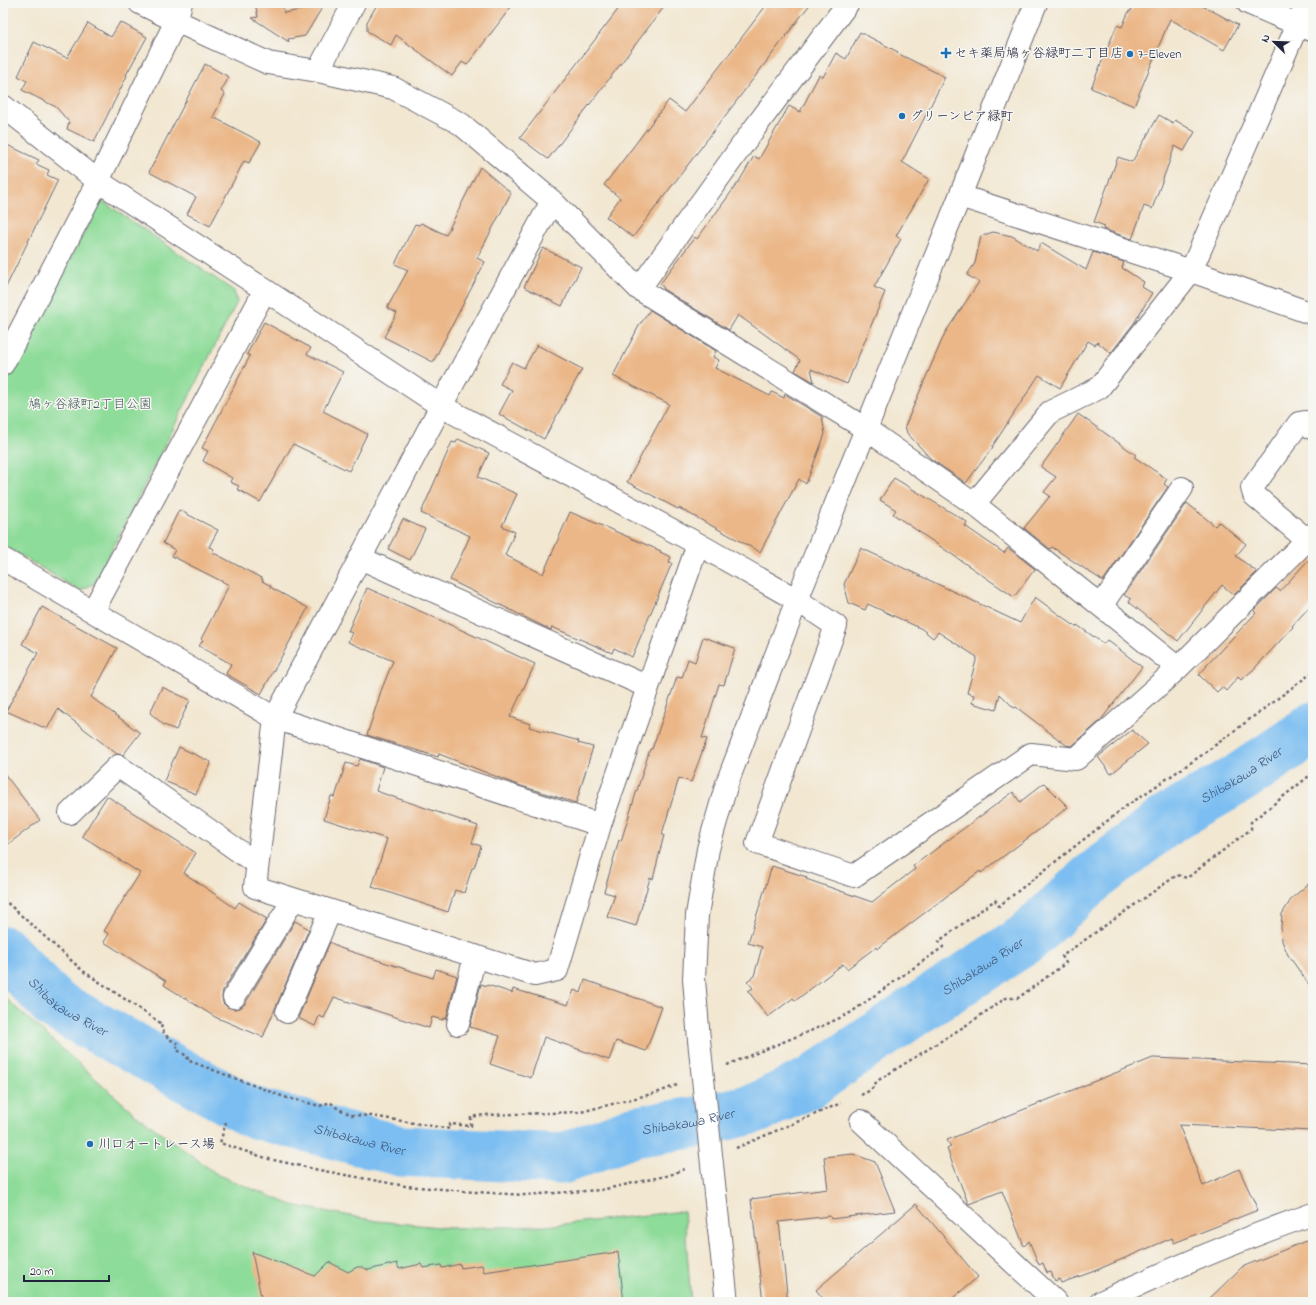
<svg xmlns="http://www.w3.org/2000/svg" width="1316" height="1305" font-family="'Indie Flower','Klee One',sans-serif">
  <rect width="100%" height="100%" fill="#f6f6f2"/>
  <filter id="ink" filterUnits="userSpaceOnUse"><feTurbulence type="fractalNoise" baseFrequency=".025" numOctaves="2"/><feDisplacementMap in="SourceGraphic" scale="8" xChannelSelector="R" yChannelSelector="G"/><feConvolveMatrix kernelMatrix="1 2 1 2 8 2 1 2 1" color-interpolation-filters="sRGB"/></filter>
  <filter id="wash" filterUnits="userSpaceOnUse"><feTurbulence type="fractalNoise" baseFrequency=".012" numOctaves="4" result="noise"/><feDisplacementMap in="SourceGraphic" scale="16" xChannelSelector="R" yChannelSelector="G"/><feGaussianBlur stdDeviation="0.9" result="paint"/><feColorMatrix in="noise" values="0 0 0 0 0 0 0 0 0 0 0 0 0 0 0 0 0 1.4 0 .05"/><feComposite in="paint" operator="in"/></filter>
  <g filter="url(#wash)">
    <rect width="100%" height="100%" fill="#f2e7d1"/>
    <path fill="#8edc99" stroke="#587f6a" d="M 101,200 L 234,291 L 237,302 L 95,583 L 80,591 L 3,545 L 3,388 Z
      M 3,996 L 134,1113 L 218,1175 L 292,1205 L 377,1221 L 449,1228 L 545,1226 L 684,1211 L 691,1302 L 3,1302 Z"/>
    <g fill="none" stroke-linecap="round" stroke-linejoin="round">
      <path stroke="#7cbef1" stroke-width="51" id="s1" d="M 3,951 L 55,1005 L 251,1112 L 401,1151 L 562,1159 L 633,1132 L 696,1122 L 757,1108 L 811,1082 L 913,1012 L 1026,939 L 1091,879 L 1167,820 L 1240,778 L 1302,736 L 1313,727"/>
    </g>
    <g id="blocks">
      <path fill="#ebb788" d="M 255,3 L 282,3 L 284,13 L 323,6 L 305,36 L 288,39 L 289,42 L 252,18 L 258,17 Z
        M 378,3 L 514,3 L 467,65 L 462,62 L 452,76 L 396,35 L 391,45 L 367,31 L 367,22 Z
        M 623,3 L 667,3 L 548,159 L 520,138 Z
        M 768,3 L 811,3 L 633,237 L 606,217 L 620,198 L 604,185 L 669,100 L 685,112 Z
        M 1134,3 L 1194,3 L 1209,9 L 1238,25 L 1224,50 L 1170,19 L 1134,106 L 1091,88 L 1117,25 L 1122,27 L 1129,11 L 1131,11 Z
        M 120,22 L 147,37 L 126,75 L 127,76 L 94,142 L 67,129 L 69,122 L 56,107 L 22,90 L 27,81 L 18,76 L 34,42 L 67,58 L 88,23 L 111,37 Z
        M 860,32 L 898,52 L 897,53 L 945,77 L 902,162 L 929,179 L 896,236 L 901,239 L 874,287 L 885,292 L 847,384 L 811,369 L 814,382 L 795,371 L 800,360 L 738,315 L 729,330 L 663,289 L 664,288 L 660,284 L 695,237 L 697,239 L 740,180 L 754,156 L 759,159 L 789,106 L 800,112 L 819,75 L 823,77 L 836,53 L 846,59 Z
        M 205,64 L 229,77 L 221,91 L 225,94 L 213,117 L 261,142 L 249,163 L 244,161 L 210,226 L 187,214 L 196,197 L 149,172 Z
        M 1159,115 L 1173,123 L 1175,120 L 1195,132 L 1184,151 L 1175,146 L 1152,209 L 1144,206 L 1132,239 L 1103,229 L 1105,226 L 1094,222 L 1118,157 L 1132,162 Z
        M 3,143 L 39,160 L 36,164 L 49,170 L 47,175 L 58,180 L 3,293 Z
        M 480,167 L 511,193 L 477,258 L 485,262 L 433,362 L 384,337 L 397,313 L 387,308 L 408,270 L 395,264 L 415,224 L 419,225 L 421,223 L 446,235 Z
        M 993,232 L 1012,236 L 1037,251 L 1041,243 L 1086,270 L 1093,252 L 1124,262 L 1122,268 L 1144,282 L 1142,287 L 1152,293 L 1134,323 L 1111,353 L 1097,342 L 1095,345 L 1088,341 L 1060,388 L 1039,375 L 992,447 L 993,447 L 966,483 L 931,459 L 907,433 L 905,426 L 945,333 L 979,282 L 967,275 L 975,263 L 981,236 Z
        M 543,248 L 581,267 L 562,306 L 524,287 Z
        M 650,310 L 716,351 L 713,357 L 719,360 L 715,368 L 770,396 L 772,392 L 784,398 L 785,394 L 822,417 L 825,434 L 806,484 L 799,479 L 760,552 L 679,508 L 678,509 L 627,482 L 669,404 L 613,376 L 641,322 L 642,322 Z
        M 264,322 L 311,348 L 307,354 L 343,372 L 323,411 L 367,434 L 349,471 L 293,444 L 260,502 L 237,489 L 239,486 L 230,482 L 232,478 L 203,461 L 208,451 L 202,448 L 250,356 L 247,354 Z
        M 537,345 L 582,369 L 544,439 L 499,414 L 512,390 L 500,384 L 512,362 L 524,368 Z
        M 1078,414 L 1136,455 L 1134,457 L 1167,479 L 1164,484 L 1168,487 L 1103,581 L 1052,547 L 1050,549 L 1024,528 L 1050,496 L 1044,492 L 1056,477 L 1041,467 Z
        M 458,439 L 489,453 L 478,477 L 517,494 L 502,526 L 515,532 L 505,555 L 543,574 L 570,512 L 661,551 L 660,552 L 671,557 L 669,562 L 672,563 L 632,657 L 614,648 L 612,653 L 552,627 L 551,630 L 450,580 L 470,536 L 421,513 L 452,442 L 456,443 Z
        M 894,478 L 967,522 L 965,526 L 1004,553 L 1008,548 L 1035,569 L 1014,597 L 893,514 L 896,510 L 880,500 Z
        M 1187,503 L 1215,526 L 1219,522 L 1246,544 L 1236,556 L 1257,572 L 1234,595 L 1222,585 L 1178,641 L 1129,602 L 1131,599 L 1124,595 Z
        M 179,510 L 218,530 L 209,547 L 214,549 L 212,552 L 263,579 L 262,581 L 271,586 L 270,587 L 308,608 L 261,694 L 226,674 L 231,664 L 199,646 L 203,640 L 201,639 L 229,585 L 172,556 L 175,550 L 163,543 Z
        M 403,519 L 425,529 L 410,560 L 388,549 Z
        M 861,548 L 1020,623 L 1035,597 L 1076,627 L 1077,625 L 1104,644 L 1107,640 L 1142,667 L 1100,721 L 1072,746 L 1066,745 L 1016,707 L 1014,708 L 1000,694 L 996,710 L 972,703 L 974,695 L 967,693 L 977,657 L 938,632 L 933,638 L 922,629 L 868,604 L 865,610 L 849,603 L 844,584 Z
        M 1313,555 L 1313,603 L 1292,626 L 1293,627 L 1253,670 L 1241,680 L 1238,677 L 1226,691 L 1222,687 L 1217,692 L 1199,675 L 1207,666 L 1206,666 L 1256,613 L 1254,611 L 1276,588 L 1280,591 Z
        M 367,588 L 429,615 L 535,664 L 510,717 L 530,724 L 529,727 L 579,741 L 578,743 L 593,747 L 576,803 L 515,784 L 439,754 L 438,757 L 367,735 L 381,691 L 393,661 L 348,642 L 352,633 L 348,631 Z
        M 42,607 L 117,648 L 91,697 L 140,733 L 123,755 L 117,754 L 58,709 L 47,729 L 6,711 L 38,653 L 22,644 Z
        M 703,637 L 735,648 L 724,685 L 719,684 L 702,738 L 707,739 L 691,782 L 679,778 L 662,834 L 664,835 L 653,879 L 650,878 L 636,926 L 607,917 L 615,895 L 604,892 L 619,840 L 621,841 L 650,749 L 652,749 L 677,677 L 682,678 L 688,659 L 695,662 Z
        M 162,687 L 190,700 L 176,730 L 164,725 L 150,713 Z
        M 1132,730 L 1148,744 L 1111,774 L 1098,757 Z
        M 179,747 L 211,762 L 196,794 L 164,781 Z
        M 360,759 L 383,767 L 376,791 L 478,826 L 472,843 L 481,846 L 474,868 L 472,868 L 464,893 L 455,890 L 448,912 L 372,887 L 387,839 L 324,819 L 331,796 L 335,797 L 346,763 L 357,766 Z
        M 3,772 L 40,820 L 3,848 Z
        M 1044,783 L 1068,807 L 1040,829 L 981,873 L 980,871 L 877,949 L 876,947 L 847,969 L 843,964 L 795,1001 L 793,998 L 768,1017 L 748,991 L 753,988 L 747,981 L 754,976 L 762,947 L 748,943 L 772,866 L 807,877 L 806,879 L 872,902 L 915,869 L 913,866 L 1013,792 L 1020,802 Z
        M 107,796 L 196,853 L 184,873 L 235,908 L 239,902 L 267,919 L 223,990 L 222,997 L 223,1003 L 227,1007 L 234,1009 L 240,1008 L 245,1004 L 295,921 L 309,929 L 263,1037 L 215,1017 L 164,985 L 166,981 L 104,942 L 109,934 L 104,931 L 140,873 L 82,836 Z
        M 1313,880 L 1313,990 L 1288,955 L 1282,941 L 1281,927 L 1282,914 L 1292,898 Z
        M 330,942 L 340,948 L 433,978 L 436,969 L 457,976 L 446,1019 L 443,1018 L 443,1020 L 432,1017 L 429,1028 L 334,997 L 324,1018 L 319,1016 L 315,1026 L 298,1018 Z
        M 585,980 L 662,1007 L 646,1051 L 616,1041 L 609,1060 L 544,1037 L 531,1078 L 490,1064 L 500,1036 L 470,1027 L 481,984 L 487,986 L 488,985 L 512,993 L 513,989 L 568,1005 L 574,990 L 581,993 Z
        M 1153,1058 L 1313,1065 L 1313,1131 L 1179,1125 L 1203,1186 L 1239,1169 L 1258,1210 L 1174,1243 L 1172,1238 L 1092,1272 L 1061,1283 L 1059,1279 L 1055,1281 L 1051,1272 L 1047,1273 L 1043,1263 L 1039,1265 L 1029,1241 L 1024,1246 L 1002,1191 L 969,1204 L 968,1203 L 947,1149 L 951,1147 L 947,1140 Z
        M 853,1154 L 875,1162 L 895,1211 L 831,1219 L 830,1216 L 779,1222 L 788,1302 L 763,1302 L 751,1199 L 828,1189 L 824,1157 Z
        M 916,1204 L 978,1277 L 948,1302 L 826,1302 L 816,1290 Z
        M 1313,1238 L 1313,1302 L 1206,1302 L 1242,1267 Z
        M 252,1252 L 315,1276 L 329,1262 L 348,1272 L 357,1267 L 362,1267 L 368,1270 L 397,1263 L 399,1269 L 421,1264 L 423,1268 L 441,1265 L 442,1268 L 460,1264 L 461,1268 L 482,1265 L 484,1272 L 618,1252 L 624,1302 L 262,1302 Z"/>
    </g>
  </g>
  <g filter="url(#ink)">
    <use href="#blocks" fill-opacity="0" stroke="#6b6770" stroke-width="1"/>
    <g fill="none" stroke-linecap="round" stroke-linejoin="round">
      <defs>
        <path id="minor" d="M 140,3 L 176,21 L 268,63 L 318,71 L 393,88 L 461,124 L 552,201 L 639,289 L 866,429 L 974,504 L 1178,668
          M 1248,3 L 1313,31
          M 318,71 L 354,3
          M 3,106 L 98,181 L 265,290 L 441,406 L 698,544 L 797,600 L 836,626 L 757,843 L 854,876 L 1031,754 L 1076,759 L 1178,668 L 1313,534
          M 960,196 L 1191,271 L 1313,314
          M 552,201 L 441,406 L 275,718 L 255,887 L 535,975 L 557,970 L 600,825 L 698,544
          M 639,289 L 748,137 L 848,3
          M 3,364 L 98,181 L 176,21 L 181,3
          M 974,504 L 1050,412 L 1099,388 L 1191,271 L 1307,3
          M 1307,540 L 1254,495 L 1252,488 L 1299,423 L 1305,422 L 1313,429
          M 360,558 L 648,687
          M 3,559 L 275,718 L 600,825
          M 1101,606 L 1182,488
          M 93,611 L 265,290
          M 70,813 L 118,766 L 257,864
          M 234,997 L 293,900
          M 287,1012 L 330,911
          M 458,1024 L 475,956
          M 699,1040 L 694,979 L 697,915 L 708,849 L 727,783 L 797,600 L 960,196 L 1036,3
          M 861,1121 L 1056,1302
          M 715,1193 L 727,1302
          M 1101,1302 C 1170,1269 1241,1239 1313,1214"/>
      </defs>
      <use href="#minor" stroke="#6b6770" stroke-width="24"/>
      <path stroke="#6b6770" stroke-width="2.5" stroke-dasharray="3 3" stroke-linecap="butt" d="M 3,899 L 83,971 L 162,1024 L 161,1029 L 169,1039 L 179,1044 L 176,1049 L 188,1057 L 187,1060 L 284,1097 L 320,1106 L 330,1102 L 337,1108 L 351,1115 L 372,1116 L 450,1129 L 450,1124 L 471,1126 L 471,1117 L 484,1115 L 581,1112 L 659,1092 L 677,1085
        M 727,1065 L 827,1024 L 850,1013 L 943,947 L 939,941 L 995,900 L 999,906 L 1125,807 L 1202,755 L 1313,672
        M 861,1095 L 871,1090 L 877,1081 L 965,1026 L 1006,998 L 1018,998 L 1066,963 L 1062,956 L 1177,875 L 1187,878 L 1251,829 L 1251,822 L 1313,773
        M 226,1122 L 220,1143 L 269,1159 L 319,1170 L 405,1186 L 476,1192 L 524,1195 L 601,1190 L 670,1175 L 687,1168
        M 736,1148 L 841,1103"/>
      <use href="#minor" stroke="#fff" stroke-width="22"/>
      <defs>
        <path id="minor-bridge" d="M 699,1040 L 715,1193"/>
      </defs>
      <use href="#minor-bridge" stroke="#6b6770" stroke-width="24" stroke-linecap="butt"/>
      <use href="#minor-bridge" stroke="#fff" stroke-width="22"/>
    </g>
  </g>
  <g fill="#1f6fb2" stroke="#f6f6f2" stroke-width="1.5">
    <path d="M944 47h4v4h4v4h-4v4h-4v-4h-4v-4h4z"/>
    <circle cx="1130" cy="54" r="4"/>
    <circle cx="902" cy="116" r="4"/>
    <circle cx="90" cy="1144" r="4"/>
  </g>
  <g text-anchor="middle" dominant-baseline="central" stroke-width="3" stroke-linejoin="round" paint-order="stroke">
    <g font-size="13" fill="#22223b" stroke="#f6f6f2" text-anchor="start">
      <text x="954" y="53">セキ薬局鳩ヶ谷緑町二丁目店</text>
      <text x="1138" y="54">7-Eleven</text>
      <text x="910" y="116">グリーンピア緑町</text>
      <text x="98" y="1144">川口オートレース場</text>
    </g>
    <g font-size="13" fill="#425a57" stroke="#f6f6f2">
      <text x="90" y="404">鳩ヶ谷緑町2丁目公園</text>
    </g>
    <g font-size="14" font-style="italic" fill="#42597b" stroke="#f6f6f2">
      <text stroke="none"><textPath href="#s1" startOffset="1406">Shibakawa River</textPath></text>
      <text stroke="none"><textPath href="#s1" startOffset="1083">Shibakawa River</textPath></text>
      <text stroke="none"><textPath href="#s1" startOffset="86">Shibakawa River</textPath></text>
      <text stroke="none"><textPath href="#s1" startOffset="746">Shibakawa River</textPath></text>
      <text stroke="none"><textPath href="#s1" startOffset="410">Shibakawa River</textPath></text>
    </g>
  </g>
  <rect width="1316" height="1305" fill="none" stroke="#f6f6f2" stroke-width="16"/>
  <g transform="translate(1274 42) rotate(293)" stroke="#f6f6f2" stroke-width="3" paint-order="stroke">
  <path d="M0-3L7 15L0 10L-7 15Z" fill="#22223b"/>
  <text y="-6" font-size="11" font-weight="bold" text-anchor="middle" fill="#22223b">N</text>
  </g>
  <path d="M24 1275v6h85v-6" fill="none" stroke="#22223b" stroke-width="2"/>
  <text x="30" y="1275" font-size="12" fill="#22223b" stroke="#f6f6f2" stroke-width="3" paint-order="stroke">20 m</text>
</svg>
